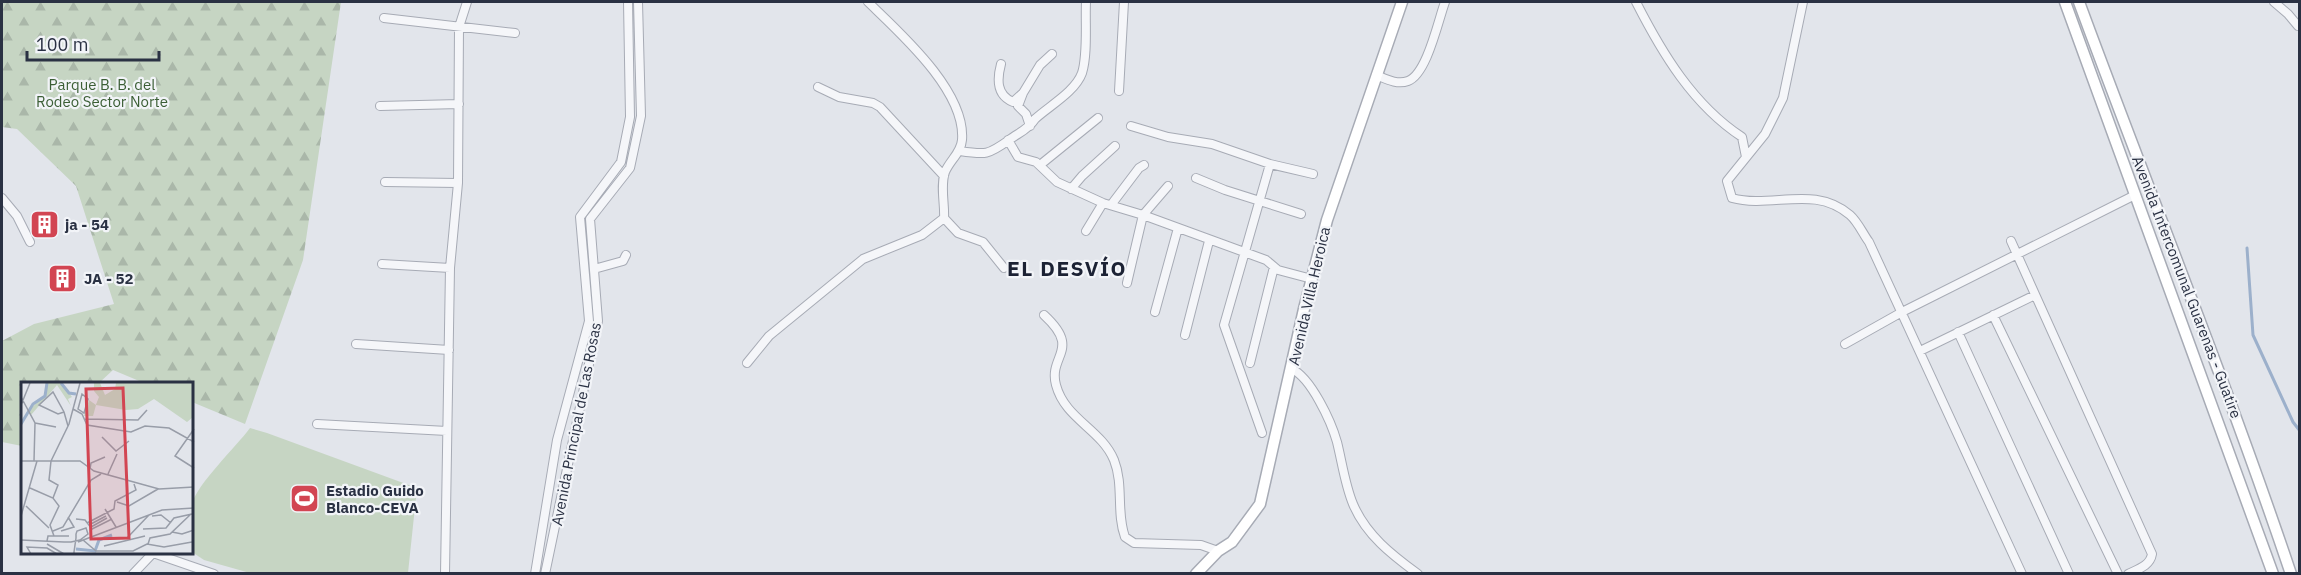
<svg xmlns="http://www.w3.org/2000/svg" width="2301" height="575" font-family="'IBM Plex Sans',sans-serif">
  <defs>
    <pattern id="forest-firs" width="22" height="20" patternUnits="userSpaceOnUse" patternTransform="scale(1.5)"><rect width="22" height="20" fill="#c6d5c3"/><path d="M5 1l3.5 6h-7zM16 11l3.5 6h-7z" fill="#aab7a9"/></pattern>
  </defs>
  <rect width="100%" height="100%" fill="#e2e5eb"/>
  <path fill="#c6d5c3" d="M 250,428 L 267,433 L 417,488 L 408,573 L 250,573 L 204,560 L 192,552 C 192,539 189,517 192,504 C 197,484 236,447 250,428 Z"/>
  <path fill="url(#forest-firs)" d="M 2,2 L 341,2 L 303,260 L 245,424 L 192,402 L 192,383 L 144,383 L 113,370 L 99,383 L 22,383 L 22,446 L 2,442 L 2,341 L 34,324 L 114,304 L 76,186 L 17,129 L 2,127 Z"/>
  <g fill="none" stroke-linecap="round" stroke-linejoin="round">
    <path stroke="#9cb0cb" stroke-width="3" d="M 2247,248 L 2253,335 L 2293,422 L 2300,431"/>
    <defs>
      <path id="minor" d="M 1636,2 C 1662,53 1693,105 1742,137 L 1746,157
        M 1803,2 L 1783,98 L 1765,134 L 1727,181 L 1732,198 C 1772,209 1814,184 1850,215 C 1858,222 1863,234 1869,242 L 2022,574
        M 2274,2 L 2288,14 L 2298,26
        M 384,18 L 515,33
        M 1001,64 C 997,79 996,95 1013,102 L 1023,93 L 1018,106 L 1026,114 L 1030,126
        M 1376,75 C 1386,79 1397,85 1408,81 C 1427,74 1438,21 1445,2
        M 818,87 L 839,97 L 873,103 L 880,107 L 944,176
        M 1119,91 L 1124,2
        M 1023,93 L 1040,65 L 1052,54
        M 380,106 L 459,104
        M 1131,126 L 1168,137 L 1212,144 L 1270,164 L 1313,174
        M 1008,140 L 1018,157 L 1036,162 L 1057,182 L 1103,203 L 1143,215 L 1266,260 L 1278,270 L 1312,279
        M 960,151 C 986,155 988,155 1009,140 C 1018,133 1028,130 1035,119 C 1049,106 1075,92 1082,73 C 1088,54 1085,22 1086,2
        M 1040,165 L 1098,118
        M 1196,178 L 1225,190 L 1301,214
        M 385,182 L 458,183
        M 1071,189 L 1082,176 L 1115,146
        M 2,198 L 17,216 L 30,242
        M 1111,205 L 1139,168 L 1144,165
        M 944,218 L 958,233 L 983,242 L 1004,268
        M 1086,231 L 1103,203
        M 2011,241 L 2152,554 C 2150,566 2138,569 2128,574
        M 382,264 L 450,268
        M 594,269 L 623,261 L 626,255
        M 1127,283 L 1143,215 L 1168,186
        M 1155,312 L 1178,228
        M 1044,315 C 1082,350 1048,355 1056,385 C 1065,419 1101,429 1114,460 C 1124,485 1116,513 1125,537 L 1134,543 L 1201,545 L 1218,551
        M 1993,315 L 2118,574
        M 1958,332 L 2069,574
        M 1185,335 L 1209,241
        M 356,344 L 449,350
        M 1845,344 L 1902,312 L 2135,195
        M 1920,351 L 2035,295
        M 747,363 L 769,336 L 863,259 L 922,235 L 944,218 C 945,204 940,186 945,172 C 950,160 961,153 962,140 C 966,91 900,33 868,2
        M 1250,363 L 1274,267
        M 1292,369 C 1311,378 1331,421 1337,442 C 1342,462 1345,485 1353,504 C 1366,535 1392,555 1418,574
        M 317,424 L 447,431
        M 1262,433 L 1224,325 L 1270,164
        M 133,574 L 153,553 L 214,574
        M 445,574 L 450,268 L 458,183 L 459,27 L 467,2
        M 535,574 L 557,440 L 589,321 L 580,217 L 621,162 L 630,117 L 628,2
        M 545,574 L 598,321 L 590,219 L 630,168 L 641,116 L 638,2"/>
      <path id="secondary" d="M 2065,2 L 2273,574
        M 2079,2 C 2149,192 2226,381 2291,574
        M 1196,574 L 1218,551 L 1232,542 L 1260,504 L 1304,309 L 1327,220 L 1402,2"/>
    </defs>
    <use href="#minor" stroke="#a7abb5" stroke-width="10"/>
    <use href="#secondary" stroke="#a7abb5" stroke-width="13"/>
    <use href="#minor" stroke="#f5f6f9" stroke-width="8"/>
    <use href="#secondary" stroke="#fff" stroke-width="10"/>
  </g>
  <defs>
    <symbol id="building-square" viewBox="-11 -11 22 22"><rect x="-9" y="-9" width="18" height="18" rx="4" fill="#d24552" stroke="#f2f4f8"/><path d="M-4-6H4V6H1V3H-1V6H-4ZM-2.5-4.3h1.7v1.8h-1.7ZM.8-4.3h1.7v1.8H.8ZM-2.5-1h1.7V.8h-1.7ZM.8-1h1.7V.8H.8Z" fill="#fff"/></symbol>
    <symbol id="stadium-square" viewBox="-11 -11 22 22"><rect x="-9" y="-9" width="18" height="18" rx="4" fill="#d24552" stroke="#f2f4f8"/><path d="M0-5a6.5 5 0 1 0 0 10a6.5 5 0 1 0 0-10ZM-3.5-1.8h7v3.6h-7Z" fill="#fff"/></symbol>
  </defs>
  <g fill-rule="evenodd">
    <use href="#building-square" x="28" y="208" width="33" height="33"/>
    <use href="#building-square" x="46" y="262" width="33" height="33"/>
    <use href="#stadium-square" x="288" y="482" width="33" height="33"/>
  </g>
  <g text-anchor="middle" dominant-baseline="central" stroke-width="4.5" stroke-linejoin="round" paint-order="stroke">
    <g font-size="15" fill="#3c5f36" stroke="#f2f4f8">
      <text x="102" y="84">Parque B. B. del<tspan x="102" dy="17">Rodeo Sector Norte</tspan></text>
    </g>
    <g font-size="15" font-weight="bold" fill="#2a3143" stroke="#f2f4f8" text-anchor="start">
      <text x="65" y="224">ja - 54</text>
      <text x="84" y="278">JA - 52</text>
      <text x="326" y="490">Estadio Guido<tspan x="326" dy="17">Blanco-CEVA</tspan></text>
    </g>
    <g font-size="15" fill="#2a3143" stroke="#f2f4f8">
      <text transform="translate(2187 287) rotate(69)">Avenida Intercomunal Guarenas - Guatire</text>
      <text transform="translate(1309 296) rotate(-77)">Avenida Villa Heroica</text>
      <text transform="translate(576 424) rotate(-79)">Avenida Principal de Las Rosas</text>
    </g>
    <g font-size="21" font-weight="bold" letter-spacing="1.5" fill="#1c2234" stroke="#f2f4f8">
      <text x="1067" y="268">EL DESVÍO</text>
    </g>
  </g>
  <g transform="translate(21 382)">
    <rect width="172" height="172" fill="#e2e5eb"/>
    <path d="M 25,1 L 41,1 L 51,15 L 47,17 L 50,24 L 36,3 L 10,33 L 7,29 L 24,13 ZM 73,1 L 79,1 L 84,13 L 94,7 L 95,1 L 130,1 L 75,23 L 72,34 L 63,34 L 68,18 L 75,23 L 78,15 L 73,9 Z" fill="#c6d5c3"/>
    <path d="M 108,1 L 172,1 L 172,35 L 166,40 L 133,17 L 117,27 L 105,28 L 75,23 L 79,14 L 74,4 L 79,5 L 83,14 Z" fill="#c6d5c3"/>
    <path fill="none" stroke="#9cb0cb" stroke-width="3" d="M 40,1 L 48,11 L 55,12M 0,42 L 12,22 L 24,14 L 26,1M 55,167 L 74,169 L 78,158 L 91,153"/>
    <path fill="none" stroke="#989da8" stroke-width="1.5" d="M 61,12 L 67,17 L 63,31 L 57,27 ZM 0,15 L 14,41 L 13,79M 0,23 L 9,1M 52,27 L 61,32 L 66,43 L 110,50 L 124,44 L 148,46 L 173,60M 43,30 L 37,32 L 18,23 L 32,10 L 43,30 L 47,44M 63,37 L 117,38 L 126,28M 14,41 L 35,45M 173,47 L 154,74 L 173,86M 81,55 L 95,69 L 108,59M 0,79 L 59,79 L 73,89 L 138,107 L 173,105M 30,79 L 48,42 L 59,1M 30,79 L 28,98 L 37,103 L 32,116M 69,87 L 70,81 L 84,75M 87,92 L 96,72M 9,106 L 32,116 L 38,124 L 29,143 L 33,154M 96,120 L 108,124 L 137,107M 5,124 L 28,146M 84,127 L 95,145M 0,134 L 16,79M 131,134 L 140,133 L 150,141M 55,137 L 64,138 L 71,147 L 91,137M 66,141 L 93,127 L 94,119 L 115,108 L 113,102M 68,143 L 85,134M 70,145 L 86,136M 122,147 L 145,146 L 153,136 L 171,132M 32,149 L 42,145 L 70,98 L 80,92M 40,149 L 53,145 L 47,135M 151,150 L 161,152 L 173,148M 106,156 L 128,133M 0,158 L 43,160 L 50,160 L 59,158 L 67,152 L 65,146 L 56,149 L 55,152 L 55,156 L 53,170 L 53,172M 62,158 L 75,169 L 112,169 L 126,162 L 143,165 L 171,160M 26,159 L 27,154 L 48,154M 57,160 L 141,128 L 173,126M 26,162 L 43,172M 127,162 L 129,156 L 149,152 L 170,132M 83,164 L 124,154M 10,172 L 6,165 L 26,166 L 36,172"/>
    <path fill="#d24552" fill-opacity="0.15" stroke="#d24552" stroke-width="3" d="M 102,6 L 108,156 L 70,157 L 65,7 Z"/>
    <rect width="172" height="172" fill="none" stroke="#2a3143" stroke-width="3"/>
  </g>
  <rect width="2301" height="575" fill="none" stroke="#2a3143" stroke-width="6"/>
  <path d="M27 51v9h132v-9" fill="none" stroke="#2a3143" stroke-width="3"/>
  <text x="36" y="51" font-size="18" fill="#2a3143" stroke="#f2f4f8" stroke-width="4.5" paint-order="stroke">100 m</text>
</svg>
